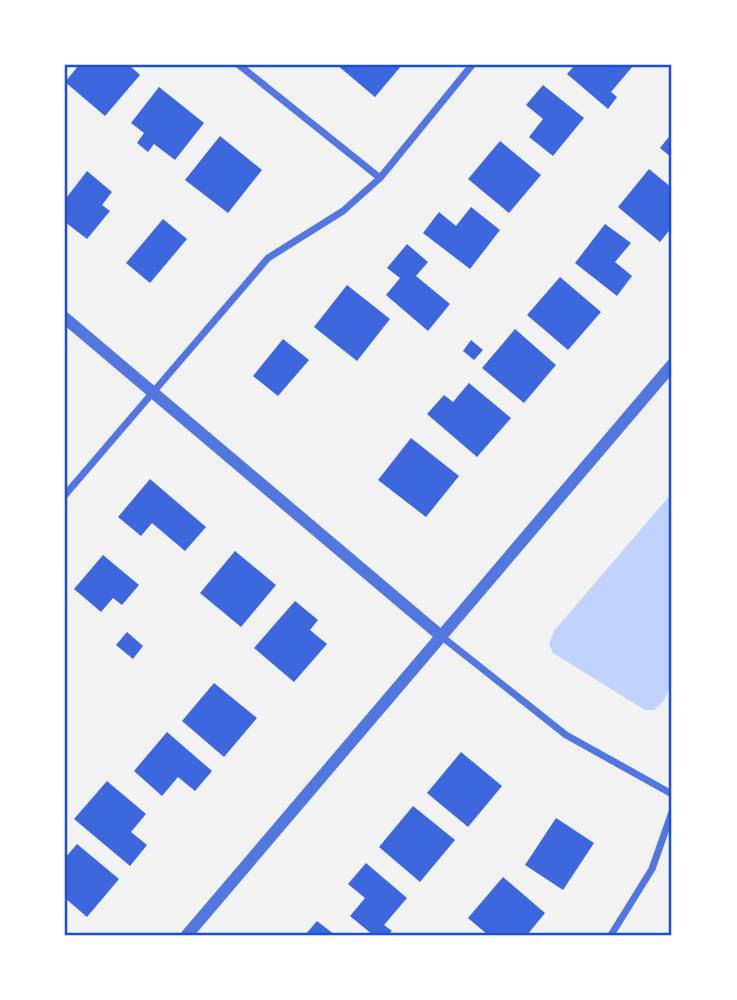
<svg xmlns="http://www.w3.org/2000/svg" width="737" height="1000" font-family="'Fira Sans Condensed',sans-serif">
  <rect width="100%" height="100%" fill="#f2f2f2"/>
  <path fill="#bfd3fe" d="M 672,493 L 672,683 L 663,702 L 654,710 L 645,710 L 553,653 L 549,644 L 554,631 Z"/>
  <path fill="#3d67dc" d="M 79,65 L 129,65 L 140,75 L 105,116 L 65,82 Z
    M 337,65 L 402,65 L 375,97 Z
    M 575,65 L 631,65 L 633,66 L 611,92 L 617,97 L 608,109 L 567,74 Z
    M 543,85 L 584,118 L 553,156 L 529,137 L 543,119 L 526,105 Z
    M 159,87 L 204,123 L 175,160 L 154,144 L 148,152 L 137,143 L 144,133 L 131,123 Z
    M 672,133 L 672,158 L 660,148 Z
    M 220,136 L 262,170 L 228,213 L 185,180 Z
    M 500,141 L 541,175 L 509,213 L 468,179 Z
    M 649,169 L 672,188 L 672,227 L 660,242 L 618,207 Z
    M 87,171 L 112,192 L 102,205 L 110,211 L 87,239 L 65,222 L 65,195 L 67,197 Z
    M 471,207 L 500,230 L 470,269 L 423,233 L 439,212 L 456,226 Z
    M 163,219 L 187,239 L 150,283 L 126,263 Z
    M 605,224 L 631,243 L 615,262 L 632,276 L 617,296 L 575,263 Z
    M 407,244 L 428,262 L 416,276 L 450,304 L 428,331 L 386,295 L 400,278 L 387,268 Z
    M 560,277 L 601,312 L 568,350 L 527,315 Z
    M 347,285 L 390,319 L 357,361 L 314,327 Z
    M 515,329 L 556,365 L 524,403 L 482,368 Z
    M 283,339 L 309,360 L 278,396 L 253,376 Z
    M 471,340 L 483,350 L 474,360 L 463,351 Z
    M 469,383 L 511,418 L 477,457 L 427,414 L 444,395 L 453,402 Z
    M 411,438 L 459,476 L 426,517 L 378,480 Z
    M 150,479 L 206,527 L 185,551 L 152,523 L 141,536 L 118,517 Z
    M 235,551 L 276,585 L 241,627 L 200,593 Z
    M 103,555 L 139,585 L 122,605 L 113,598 L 101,612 L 74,589 Z
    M 295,601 L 318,620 L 310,630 L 327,644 L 294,682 L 254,648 Z
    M 127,632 L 143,646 L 133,659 L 116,645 Z
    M 214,683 L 257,718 L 224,757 L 182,721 Z
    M 167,732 L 212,771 L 195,791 L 178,777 L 162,796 L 134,771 Z
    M 461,752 L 502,786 L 468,827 L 427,793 Z
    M 107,781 L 146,814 L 131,832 L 147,845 L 130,866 L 74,819 Z
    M 413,806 L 455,840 L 420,882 L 379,847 Z
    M 556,818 L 594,843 L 563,890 L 525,865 Z
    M 77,844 L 119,879 L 87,917 L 65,898 L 65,858 Z
    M 366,863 L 407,898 L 384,925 L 392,931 L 388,935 L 373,935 L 350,916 L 365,898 L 348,884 Z
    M 503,877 L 545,913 L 527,935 L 488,935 L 468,918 Z
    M 317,921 L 335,935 L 305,935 Z"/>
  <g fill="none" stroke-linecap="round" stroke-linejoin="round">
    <path stroke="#5277de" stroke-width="7" d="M 239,65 L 380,178
      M 65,495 L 268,258 L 343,211 L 380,178 L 472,65
      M 441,636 L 566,735 L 672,794
      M 611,935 L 652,869 L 672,812"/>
    <path stroke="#5277de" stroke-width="12" d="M 65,318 L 441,636
      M 187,935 L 672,365"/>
  </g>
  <rect width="737" height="1000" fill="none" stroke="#ffffff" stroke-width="133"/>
  <rect x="66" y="66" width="604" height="868" fill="none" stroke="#1d4ed8" stroke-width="2.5"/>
</svg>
